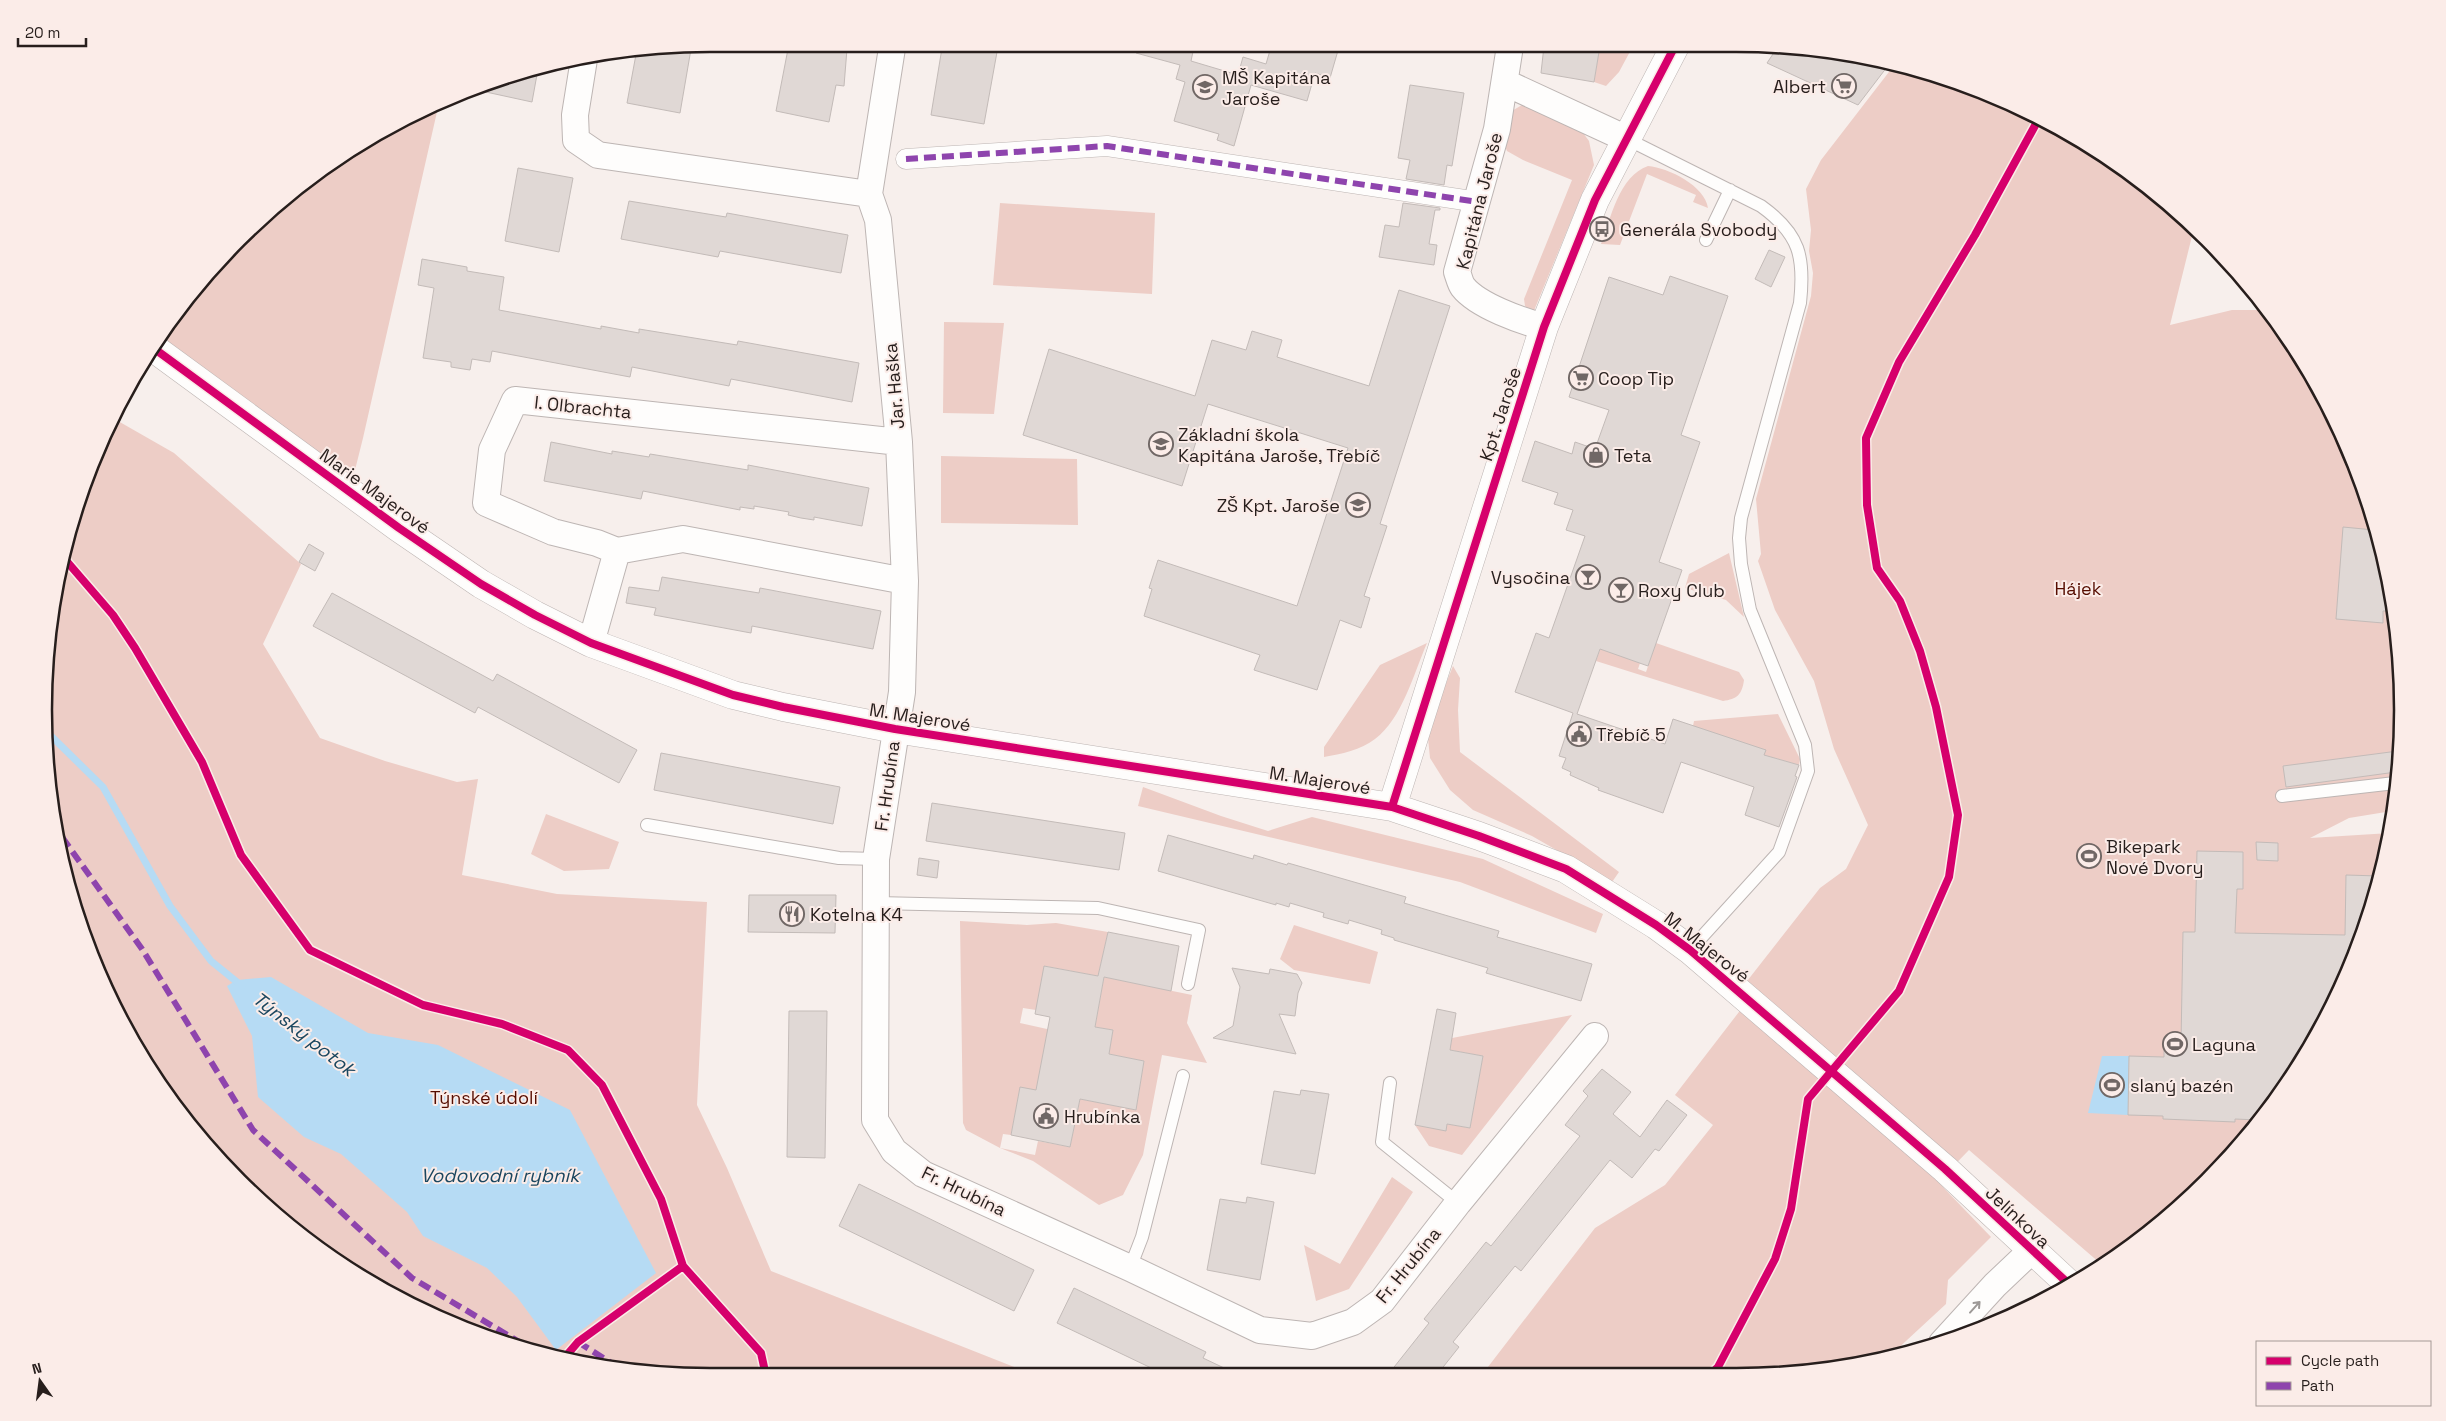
<svg xmlns="http://www.w3.org/2000/svg" width="2446" height="1421" font-family="'Space Grotesk',sans-serif">
  <rect width="100%" height="100%" fill="#f7efec"/>
  <path fill="#edcdc6" d="M 1600,46 L 1633,46 L 1619,72 L 1606,86 L 1594,82 Z
    M 1892,68 L 1950,79 L 2106,156 L 2194,228 L 2170,325 L 2232,310 L 2265,310 L 2290,340 L 2351,455 L 2389,580 L 2402,710 L 2392,811 L 2349,818 L 2310,838 L 2390,833 L 2352,965 L 2290,1081 L 2207,1182 L 2101,1264 L 1969,1150 L 1938,1182 L 1991,1237 L 1948,1280 L 1946,1304 L 1893,1353 L 1779,1376 L 1481,1376 L 1595,1228 L 1665,1185 L 1713,1125 L 1675,1095 L 1742,1008 L 1733,999 L 1820,888 L 1846,869 L 1868,825 L 1834,749 L 1814,681 L 1775,610 L 1758,561 L 1761,554 L 1756,499 L 1811,296 L 1813,273 L 1809,251 L 1811,230 L 1806,189 L 1821,160 Z
    M 439,103 L 363,438 L 355,470 L 346,489 L 156,340 L 239,239 L 305,181 L 415,113 Z
    M 1522,105 L 1541,106 L 1578,126 L 1589,141 L 1594,165 L 1533,313 L 1525,306 L 1524,299 L 1572,180 L 1523,160 L 1507,151 L 1499,132 L 1505,115 Z
    M 1648,166 C 1669,168 1705,186 1708,208 L 1693,202 L 1696,195 L 1647,174 L 1620,245 L 1601,244 C 1611,218 1619,176 1648,166 Z
    M 1000,203 L 1155,213 L 1152,294 L 993,285 Z
    M 944,322 L 1004,323 L 994,414 L 943,413 Z
    M 131,383 L 133,384 L 118,421 L 174,453 L 301,564 L 263,644 L 320,738 L 385,761 L 457,782 L 478,779 L 462,875 L 557,894 L 707,902 L 697,1105 L 727,1168 L 771,1271 L 1037,1376 L 667,1376 L 496,1342 L 340,1265 L 271,1212 L 182,1117 L 133,1044 L 79,925 L 45,754 L 49,624 L 67,538 L 112,416 Z
    M 941,456 L 1077,459 L 1078,525 L 941,523 Z
    M 1729,553 L 1744,617 L 1726,600 L 1685,588 L 1689,574 Z
    M 1427,643 C 1414,673 1402,719 1375,739 C 1361,750 1341,754 1324,757 L 1324,747 L 1380,665 Z
    M 1656,643 L 1739,672 L 1744,680 C 1742,695 1737,699 1723,701 L 1596,661 L 1601,647 L 1640,663 L 1638,669 L 1646,672 Z
    M 1453,666 L 1460,678 L 1458,710 L 1460,752 L 1619,872 L 1612,882 L 1532,836 L 1473,810 L 1450,790 L 1430,758 L 1428,738 L 1435,711 Z
    M 1778,714 L 1800,759 L 1799,765 L 1775,758 L 1772,766 L 1762,763 L 1765,750 L 1693,726 L 1694,721 Z
    M 1143,787 L 1221,816 L 1268,831 L 1312,817 L 1483,859 L 1603,914 L 1596,933 L 1460,882 L 1138,806 Z
    M 546,814 L 619,842 L 609,869 L 564,871 L 531,854 Z
    M 960,921 L 1027,925 L 1056,923 L 1108,932 L 1098,976 L 1045,966 L 1036,1010 L 1023,1008 L 1020,1023 L 1056,1031 L 1074,1098 L 1020,1088 L 1011,1135 L 1003,1134 L 1000,1148 L 1035,1155 L 1038,1141 L 1070,1147 L 1080,1099 L 1136,1110 L 1144,1061 L 1109,1054 L 1113,1030 L 1095,1027 L 1104,977 L 1192,995 L 1187,1023 L 1207,1063 L 1162,1055 L 1143,1155 L 1123,1195 L 1099,1205 L 1033,1161 L 1000,1148 L 966,1130 L 963,1123 Z
    M 1294,925 L 1378,952 L 1370,984 L 1294,970 L 1280,959 Z
    M 1572,1015 L 1462,1155 L 1429,1146 L 1415,1125 L 1446,1130 L 1447,1124 L 1470,1128 L 1483,1056 L 1445,1049 L 1447,1039 Z
    M 1392,1177 L 1413,1192 L 1349,1289 L 1316,1301 L 1304,1245 L 1340,1264 Z"/>
  <path fill="#b6dbf4" d="M 271,977 L 368,1033 L 438,1045 L 570,1110 L 656,1273 L 556,1350 L 517,1297 L 487,1268 L 423,1236 L 407,1212 L 341,1154 L 304,1137 L 258,1097 L 252,1036 L 227,986 L 237,980 Z
    M 2102,1056 L 2129,1056 L 2128,1115 L 2088,1113 Z"/>
  <g fill="none" stroke-linecap="round" stroke-linejoin="round">
    <path stroke="#b6dbf4" stroke-width="7" d="M 46,731 L 103,787 L 170,906 L 211,961 L 242,986"/>
  </g>
  <path fill="#e0d8d5" stroke="#c3bbb8" d="M 1779,45 L 1887,67 L 1858,105 L 1767,63 Z
    M 1544,46 L 1600,46 L 1594,82 L 1541,73 Z
    M 1194,47 L 1191,61 L 1238,75 L 1243,57 L 1266,64 L 1271,47 L 1339,47 L 1330,78 L 1315,73 L 1307,101 L 1251,85 L 1234,146 L 1217,140 L 1219,134 L 1174,121 L 1185,82 L 1176,79 L 1180,65 L 1136,53 L 1137,48 Z
    M 942,48 L 977,48 L 997,52 L 984,124 L 931,115 Z
    M 637,49 L 691,49 L 680,113 L 627,103 Z
    M 788,49 L 847,49 L 844,86 L 836,85 L 829,122 L 776,111 Z
    M 538,69 L 532,102 L 472,89 L 496,79 Z
    M 1410,85 L 1464,93 L 1452,166 L 1447,165 L 1444,185 L 1406,179 L 1410,160 L 1398,158 Z
    M 518,168 L 573,178 L 559,252 L 505,241 Z
    M 629,201 L 726,217 L 727,213 L 848,235 L 841,273 L 720,251 L 718,257 L 621,239 Z
    M 1403,203 L 1440,208 L 1440,210 L 1435,210 L 1429,244 L 1437,245 L 1434,265 L 1379,257 L 1385,225 L 1399,227 Z
    M 1769,250 L 1785,257 L 1771,287 L 1755,279 Z
    M 422,259 L 467,267 L 467,271 L 504,277 L 499,310 L 601,329 L 601,326 L 639,333 L 639,329 L 737,345 L 738,341 L 859,363 L 852,402 L 731,379 L 729,386 L 632,367 L 630,377 L 492,351 L 490,362 L 472,359 L 470,370 L 451,367 L 451,362 L 423,358 L 434,288 L 418,285 Z
    M 1670,276 L 1728,296 L 1681,435 L 1700,442 L 1659,562 L 1682,570 L 1648,666 L 1600,649 L 1577,714 L 1665,744 L 1673,719 L 1766,750 L 1764,755 L 1799,765 L 1795,776 L 1797,777 L 1779,827 L 1745,815 L 1754,787 L 1681,762 L 1663,813 L 1598,790 L 1599,788 L 1570,775 L 1571,772 L 1562,768 L 1566,758 L 1559,756 L 1573,713 L 1515,692 L 1536,633 L 1549,638 L 1585,536 L 1566,530 L 1573,510 L 1554,504 L 1558,493 L 1522,481 L 1535,441 L 1572,454 L 1575,442 L 1595,449 L 1609,410 L 1569,397 L 1609,277 L 1663,295 Z
    M 1399,290 L 1450,306 L 1380,524 L 1387,526 L 1364,596 L 1370,598 L 1361,628 L 1340,620 L 1317,690 L 1254,670 L 1260,655 L 1144,616 L 1152,589 L 1149,588 L 1158,560 L 1297,606 L 1348,448 L 1208,404 L 1182,486 L 1023,435 L 1049,349 L 1195,396 L 1212,340 L 1246,350 L 1252,331 L 1282,340 L 1277,357 L 1369,386 Z
    M 551,442 L 612,454 L 612,451 L 649,457 L 650,454 L 748,470 L 748,465 L 869,488 L 862,526 L 814,517 L 814,520 L 801,518 L 788,515 L 789,512 L 754,506 L 754,509 L 740,507 L 740,510 L 643,491 L 641,499 L 544,481 Z
    M 2343,527 L 2374,530 L 2389,580 L 2392,611 L 2383,611 L 2383,623 L 2336,619 Z
    M 309,544 L 324,553 L 315,571 L 299,562 Z
    M 662,577 L 759,593 L 760,588 L 881,611 L 873,649 L 752,626 L 751,633 L 654,615 L 656,608 L 626,603 L 629,587 L 659,591 Z
    M 332,593 L 493,681 L 497,674 L 637,750 L 619,783 L 478,707 L 475,713 L 313,626 Z
    M 2398,751 L 2396,772 L 2286,787 L 2283,766 Z
    M 661,753 L 840,787 L 833,824 L 654,790 Z
    M 932,803 L 1125,833 L 1119,870 L 926,841 Z
    M 1168,835 L 1253,859 L 1254,855 L 1287,865 L 1288,863 L 1406,897 L 1404,903 L 1499,931 L 1497,937 L 1592,964 L 1581,1001 L 1486,973 L 1488,968 L 1394,940 L 1394,938 L 1381,934 L 1382,930 L 1349,920 L 1348,924 L 1323,917 L 1324,913 L 1290,903 L 1289,907 L 1276,903 L 1276,905 L 1158,871 Z
    M 2256,842 L 2278,843 L 2278,861 L 2257,860 Z
    M 2197,851 L 2243,852 L 2243,889 L 2237,889 L 2235,933 L 2345,935 L 2346,875 L 2379,876 L 2352,965 L 2290,1081 L 2258,1120 L 2235,1119 L 2235,1122 L 2163,1119 L 2163,1116 L 2128,1115 L 2129,1056 L 2164,1057 L 2164,1042 L 2181,1043 L 2183,932 L 2195,932 Z
    M 919,858 L 939,861 L 937,878 L 917,875 Z
    M 749,895 L 836,895 L 835,933 L 748,932 Z
    M 1108,932 L 1179,946 L 1171,991 L 1104,977 L 1095,1027 L 1113,1030 L 1109,1054 L 1144,1061 L 1136,1110 L 1080,1099 L 1070,1147 L 1011,1135 L 1020,1087 L 1036,1090 L 1050,1017 L 1035,1014 L 1044,966 L 1098,976 Z
    M 1232,968 L 1269,974 L 1270,969 L 1297,974 L 1302,983 L 1298,993 L 1295,1016 L 1279,1014 L 1296,1054 L 1213,1038 L 1233,1026 L 1240,987 Z
    M 1437,1009 L 1456,1013 L 1450,1050 L 1483,1056 L 1470,1128 L 1447,1124 L 1446,1131 L 1415,1125 Z
    M 789,1011 L 827,1011 L 825,1158 L 787,1157 Z
    M 1602,1069 L 1631,1092 L 1613,1114 L 1640,1137 L 1667,1100 L 1687,1115 L 1659,1151 L 1655,1149 L 1632,1178 L 1610,1160 L 1521,1271 L 1515,1266 L 1453,1342 L 1459,1347 L 1436,1376 L 1387,1376 L 1429,1323 L 1424,1319 L 1486,1242 L 1491,1246 L 1580,1136 L 1565,1125 L 1588,1096 L 1583,1091 Z
    M 1301,1090 L 1329,1094 L 1315,1174 L 1261,1164 L 1274,1091 L 1300,1095 Z
    M 859,1184 L 1034,1270 L 1014,1311 L 839,1226 Z
    M 1247,1197 L 1274,1202 L 1260,1280 L 1207,1270 L 1220,1199 L 1246,1203 Z
    M 1074,1288 L 1206,1352 L 1203,1358 L 1241,1376 L 1168,1376 L 1057,1323 Z"/>
  <g fill="none" stroke-linecap="round" stroke-linejoin="round">
    <defs>
      <path id="service" d="M 1627,139 L 1761,206 C 1800,234 1805,257 1800,303 L 1741,518 L 1739,538 L 1741,564 L 1750,610 L 1805,745 L 1808,771 L 1779,852 L 1690,950
        M 1706,240 L 1730,190
        M 2282,796 L 2395,783
        M 647,825 L 839,858 L 876,859
        M 877,903 L 1098,908 L 1199,930 L 1188,984
        M 1390,1083 L 1382,1142 L 1458,1203
        M 1130,1268 L 1142,1237 L 1183,1076"/>
      <path id="pedestrian" d="M 906,159 L 1107,146 L 1478,202"/>
      <path id="minor" d="M 1510,46 L 1497,129 L 1457,272 C 1459,277 1460,283 1463,287 C 1478,306 1522,321 1544,327
        M 892,48 L 869,194 L 878,220 L 899,442 L 905,581 L 902,692 L 876,859 L 875,1120 L 894,1151 L 923,1174 L 1130,1268 L 1260,1330 L 1312,1336 L 1353,1322 L 1382,1301 L 1458,1203 L 1595,1036
        M 584,59 L 575,115 L 576,140 L 598,155 L 869,194
        M 1506,83 L 1627,139
        M 617,551 L 597,543 L 553,532 L 486,503 L 492,450 L 515,400 L 899,442
        M 591,643 L 617,551 L 683,539 L 905,581
        M 1942,1343 L 1995,1285 L 2032,1250"/>
      <path id="tertiary" d="M 152,347 L 399,528 L 481,584 L 535,615 L 591,643 L 733,695 L 783,707 L 895,729 L 1392,807 L 1479,836 L 1566,869 L 1656,925 L 1690,950 L 1945,1169 L 2071,1286
        M 1392,807 L 1544,327 L 1595,200 L 1675,46"/>
    </defs>
    <use href="#service" stroke="#bdb5b3" stroke-width="14"/>
    <use href="#pedestrian" stroke="#bdb5b3" stroke-width="21"/>
    <use href="#minor" stroke="#bdb5b3" stroke-width="28"/>
    <use href="#tertiary" stroke="#bdb5b3" stroke-width="29"/>
    <use href="#service" stroke="#fefdfc" stroke-width="12"/>
    <use href="#pedestrian" stroke="#fefdfc" stroke-width="20"/>
    <use href="#minor" stroke="#fefdfc" stroke-width="26"/>
    <use href="#tertiary" stroke="#fefdfc" stroke-width="28"/>
    <path stroke="#8e44ad" stroke-width="6" stroke-dasharray="12 6" stroke-linecap="butt" d="M 906,159 L 1107,146 L 1478,202
      M 62,837 L 142,949 L 253,1130 L 412,1278 L 531,1349
      M 578,1342 L 616,1366"/>
    <defs>
      <path id="cycleway" d="M 152,347 L 399,528 L 481,584 L 535,615 L 591,643 L 733,695 L 783,707 L 895,729 L 1392,807 L 1479,836 L 1566,869 L 1656,925 L 1690,950 L 1945,1169 L 2071,1286
        M 63,557 L 113,615 L 135,648 L 202,762 L 241,855 L 310,950 L 423,1005 L 502,1024 L 568,1050 L 602,1085 L 661,1199 L 683,1266 L 761,1353 L 766,1376
        M 1392,807 L 1544,327 L 1595,200 L 1675,46
        M 566,1356 L 578,1342 L 683,1266
        M 1709,1376 L 1718,1367 L 1775,1259 L 1791,1209 L 1808,1099 L 1899,991 L 1949,877 L 1958,815 L 1936,707 L 1920,651 L 1900,601 L 1877,568 L 1867,505 L 1866,438 L 1899,362 L 1975,235 L 2037,122"/>
    </defs>
    <use href="#cycleway" stroke="#fbece8" stroke-width="11"/>
    <use href="#cycleway" stroke="#d6006c" stroke-width="8"/>
  </g>
  <defs><path id="oneway-shaft" d="M-6 0H5M1.5-3L5.5 0L1.5 3" fill="none" stroke-width="1.6" stroke-linecap="round" stroke-linejoin="round" transform="scale(1.25)"/></defs>
  <use stroke="#9d9997" href="#oneway-shaft" transform="translate(1975 1307) rotate(-48)"/>
  <defs>
    <symbol id="supermarket-ring" viewBox="-11 -11 22 22"><circle r="9.5" fill="#fbece8" stroke="#706765" stroke-width="1.5"/><path d="M-6-5.5h2.5l.6 2H6L4.5 2H-2.5L-4.4-4H-6ZM-1.5 3.2a1.3 1.3 0 1 0 .1 0ZM3 3.2a1.3 1.3 0 1 0 .1 0Z" fill="#706765"/></symbol>
    <symbol id="school-ring" viewBox="-11 -11 22 22"><circle r="9.5" fill="#fbece8" stroke="#706765" stroke-width="1.5"/><path d="M0-5L7-2L0 1L-7-2ZM-4 1L0 2.5L4 1V4Q0 6-4 4Z" fill="#706765"/></symbol>
    <symbol id="bus-ring" viewBox="-11 -11 22 22"><circle r="9.5" fill="#fbece8" stroke="#706765" stroke-width="1.5"/><path d="M-5-6H5V4H4V6H2V4H-2V6H-4V4H-5ZM-3.5-4V0h7V-4ZM-3.5 1.2v1.5H-2V1.2ZM2 1.2v1.5H3.5V1.2Z" fill="#706765"/></symbol>
    <symbol id="shop-ring" viewBox="-11 -11 22 22"><circle r="9.5" fill="#fbece8" stroke="#706765" stroke-width="1.5"/><path d="M-5-2.5h2.3a2.7 3.5 0 0 1 5.4 0H5L5.5 6h-11ZM-1.5-2.5h3a1.5 2.3 0 0 0-3 0Z" fill="#706765"/></symbol>
    <symbol id="bar-ring" viewBox="-11 -11 22 22"><circle r="9.5" fill="#fbece8" stroke="#706765" stroke-width="1.5"/><path d="M-6-5H6L.8 .8V4.5H3.5V6h-7V4.5H-.8V.8Z" fill="#706765"/></symbol>
    <symbol id="civic-ring" viewBox="-11 -11 22 22"><circle r="9.5" fill="#fbece8" stroke="#706765" stroke-width="1.5"/><path d="M-.6-6.5H3V-4.5H.6V-3L4-1V1h2V6H-6V1h2V-1L-.6-3ZM-1.2 2.5V6h2.4V2.5Z" fill="#706765"/></symbol>
    <symbol id="stadium-ring" viewBox="-11 -11 22 22"><circle r="9.5" fill="#fbece8" stroke="#706765" stroke-width="1.5"/><path d="M0-5a6.5 5 0 1 0 0 10a6.5 5 0 1 0 0-10ZM-3.5-1.8h7v3.6h-7Z" fill="#706765"/></symbol>
    <symbol id="restaurant-ring" viewBox="-11 -11 22 22"><circle r="9.5" fill="#fbece8" stroke="#706765" stroke-width="1.5"/><path d="M-5-6h1v4h1v-4h1v4h1v-4h1v5L-1.5 .5V6h-2V.5L-5-1ZM5-6V6H3V1.5H1.5Q1.5-4 5-6Z" fill="#706765"/></symbol>
  </defs>
  <g fill-rule="evenodd">
    <use href="#supermarket-ring" x="1830" y="72" width="28" height="28"/>
    <use href="#school-ring" x="1191" y="73" width="28" height="28"/>
    <use href="#bus-ring" x="1588" y="215" width="28" height="28"/>
    <use href="#supermarket-ring" x="1567" y="364" width="28" height="28"/>
    <use href="#school-ring" x="1147" y="430" width="28" height="28"/>
    <use href="#shop-ring" x="1582" y="441" width="28" height="28"/>
    <use href="#school-ring" x="1344" y="491" width="28" height="28"/>
    <use href="#bar-ring" x="1574" y="563" width="28" height="28"/>
    <use href="#bar-ring" x="1607" y="576" width="28" height="28"/>
    <use href="#civic-ring" x="1565" y="720" width="28" height="28"/>
    <use href="#stadium-ring" x="2075" y="842" width="28" height="28"/>
    <use href="#restaurant-ring" x="778" y="900" width="28" height="28"/>
    <use href="#stadium-ring" x="2161" y="1030" width="28" height="28"/>
    <use href="#stadium-ring" x="2098" y="1071" width="28" height="28"/>
    <use href="#civic-ring" x="1032" y="1102" width="28" height="28"/>
  </g>
  <g text-anchor="middle" dominant-baseline="central" stroke-width="4" stroke-linejoin="round" paint-order="stroke">
    <g font-size="18" fill="#271e1c" stroke="#fbece8" text-anchor="start">
      <text x="1222" y="77">MŠ Kapitána<tspan x="1222" dy="21">Jaroše</tspan></text>
      <text x="1826" y="86" text-anchor="end">Albert</text>
      <text x="1620" y="229">Generála Svobody</text>
      <text x="1598" y="378">Coop Tip</text>
      <text x="1178" y="434">Základní škola<tspan x="1178" dy="21">Kapitána Jaroše, Třebíč</tspan></text>
      <text x="1614" y="455">Teta</text>
      <text x="1340" y="505" text-anchor="end">ZŠ Kpt. Jaroše</text>
      <text x="1570" y="577" text-anchor="end">Vysočina</text>
      <text x="1638" y="590">Roxy Club</text>
      <text x="1596" y="734">Třebíč 5</text>
      <text x="2106" y="846">Bikepark<tspan x="2106" dy="21">Nové Dvory</tspan></text>
      <text x="810" y="914">Kotelna K4</text>
      <text x="2192" y="1044">Laguna</text>
      <text x="2130" y="1085">slaný bazén</text>
      <text x="1064" y="1116">Hrubínka</text>
    </g>
    <g font-size="18" fill="#271e1c" stroke="#fbece8">
      <text transform="translate(1479 201) rotate(-76)">Kapitána Jaroše</text>
      <text transform="translate(894 386) rotate(-95)">Jar. Haška</text>
      <text transform="translate(583 407) rotate(6)">I. Olbrachta</text>
      <text transform="translate(1500 414) rotate(-72)">Kpt. Jaroše</text>
      <text transform="translate(375 491) rotate(36)">Marie Majerové</text>
      <text transform="translate(920 717) rotate(9)">M. Majerové</text>
      <text transform="translate(1320 780) rotate(9)">M. Majerové</text>
      <text transform="translate(887 786) rotate(-82)">Fr. Hrubína</text>
      <text transform="translate(1707 947) rotate(38)">M. Majerové</text>
      <text transform="translate(964 1191) rotate(26)">Fr. Hrubína</text>
      <text transform="translate(2018 1217) rotate(43)">Jelínkova</text>
      <text transform="translate(1408 1265) rotate(-51)">Fr. Hrubína</text>
    </g>
    <g font-size="18" fill="#560d00" stroke="#fbece8">
      <text x="2078" y="588">Hájek</text>
      <text x="484" y="1097">Týnské údolí</text>
    </g>
    <g font-size="19" font-style="italic" fill="#1a465f" stroke="#fbece8">
      <text transform="translate(304 1034) rotate(38)">Týnský potok</text>
      <text x="500" y="1175">Vodovodní rybník</text>
    </g>
  </g>
  <path d="M0 0H2446V1421H0ZM710 52H1736A658 658 0 0 1 2394 710V710A658 658 0 0 1 1736 1368H710A658 658 0 0 1 52 710V710A658 658 0 0 1 710 52Z" fill="#fbece8" fill-rule="evenodd"/>
  <path fill="none" stroke="#271e1c" stroke-width="2.5" d="M710 52H1736A658 658 0 0 1 2394 710V710A658 658 0 0 1 1736 1368H710A658 658 0 0 1 52 710V710A658 658 0 0 1 710 52Z"/>
  <rect x="2256" y="1341" width="175" height="65" fill="#fbece8" stroke="#a69a96"/>
  <rect x="2266" y="1357" width="25" height="8" fill="#d6006c" stroke="#a69a96"/>
  <text x="2301" y="1366" font-size="15" fill="#271e1c">Cycle path</text>
  <rect x="2266" y="1382" width="25" height="8" fill="#8e44ad" stroke="#a69a96"/>
  <text x="2301" y="1391" font-size="15" fill="#271e1c">Path</text>
  <g transform="translate(40 1381) rotate(346)" stroke="#fbece8" stroke-width="4" paint-order="stroke">
  <path d="M0-4L9 19L0 12L-9 19Z" fill="#271e1c"/>
  <text y="-8" font-size="14" font-weight="bold" text-anchor="middle" fill="#271e1c">N</text>
  </g>
  <path d="M18 38v8h68v-8" fill="none" stroke="#271e1c" stroke-width="2.5"/>
  <text x="25" y="38" font-size="15" fill="#271e1c" stroke="#fbece8" stroke-width="4" paint-order="stroke">20 m</text>
</svg>
